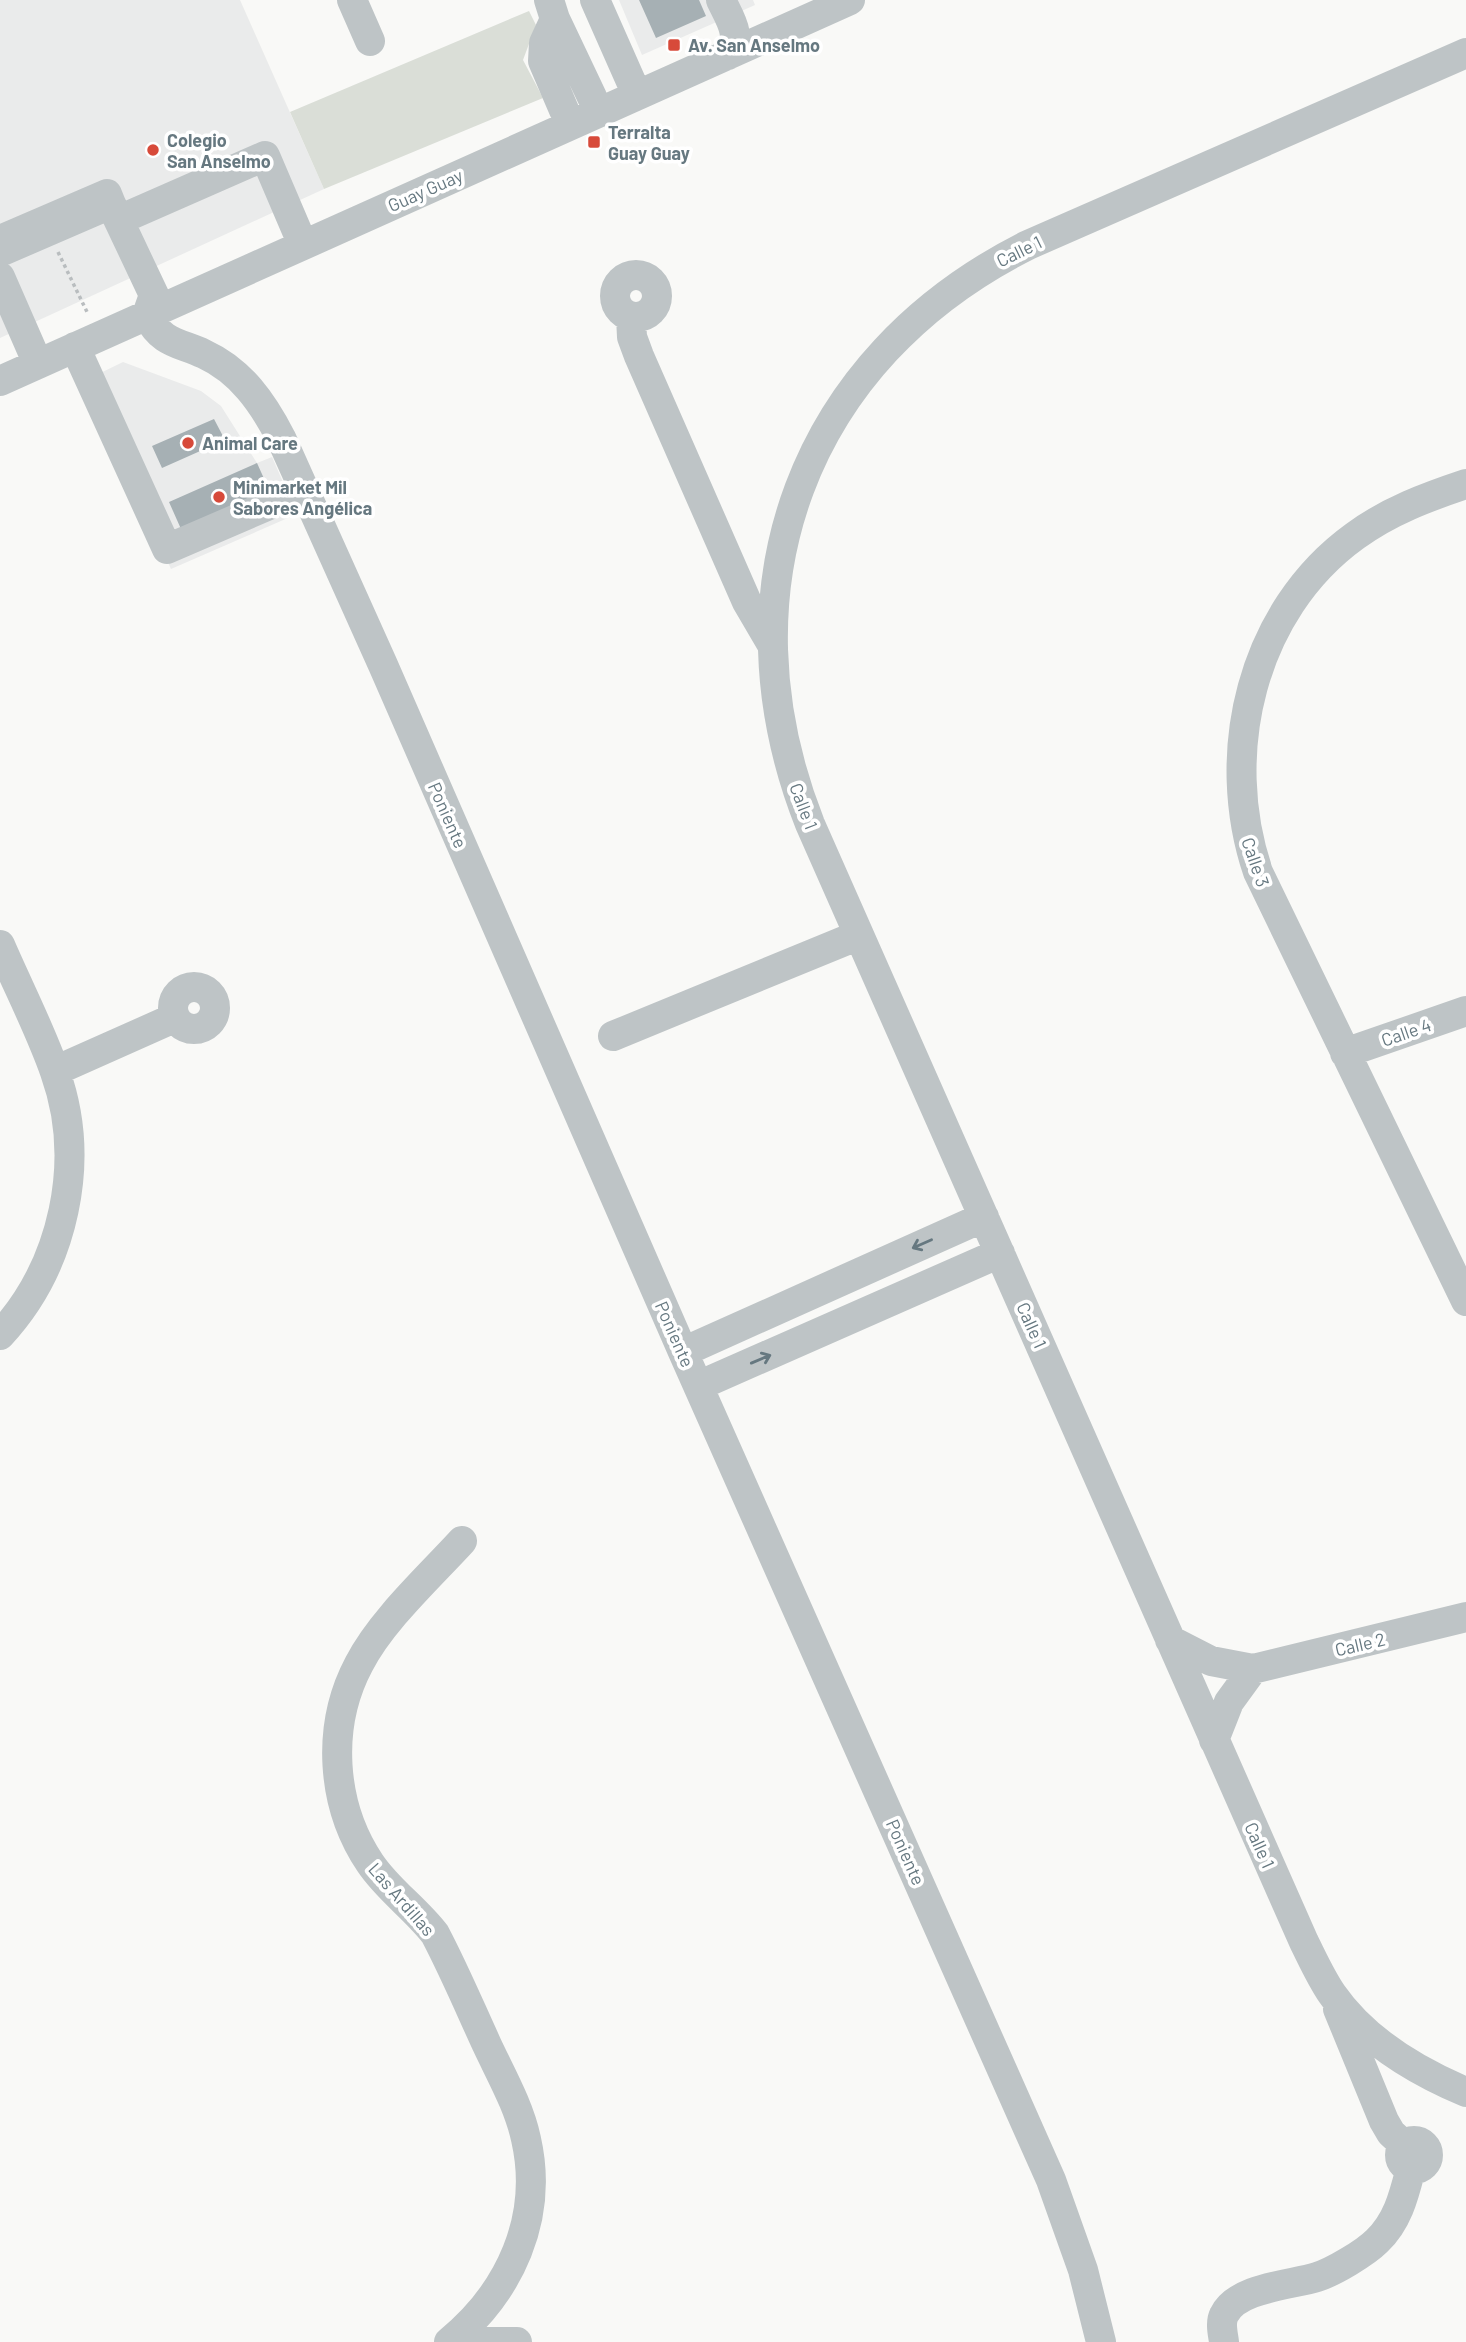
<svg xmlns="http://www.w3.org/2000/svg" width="1466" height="2342" font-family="Barlow,sans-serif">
  <rect width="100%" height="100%" fill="#f9f9f7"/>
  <path fill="#eaebeb" d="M 0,0 L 240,0 L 324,189 L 0,338 Z
    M 619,0 L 753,0 L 755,5 L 642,55 Z
    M 123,362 L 201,391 L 221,406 L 257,463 L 272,457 L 297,514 L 171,569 L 84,381 Z"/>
  <path fill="#daded7" d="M 529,11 L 536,25 L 523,60 L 543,98 L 324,189 L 290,112 Z"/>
  <path fill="#a6b0b4" d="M 639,0 L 699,0 L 706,16 L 656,38 Z
    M 214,419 L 225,440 L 162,468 L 152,446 Z
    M 257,463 L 270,492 L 181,529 L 169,502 Z"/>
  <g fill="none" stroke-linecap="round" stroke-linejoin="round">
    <path stroke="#b9bdbf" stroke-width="3.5" stroke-dasharray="3.5 3.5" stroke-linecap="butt" d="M 58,252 L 88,314"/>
    <path stroke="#bec4c6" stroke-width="30" d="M 352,0 L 370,41
      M 549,0 L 555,19 L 592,97
      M 595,0 L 637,95
      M 721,0 C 730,19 743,36 728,55
      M 555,19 L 544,43 L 543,61 L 564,110
      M 1466,53 L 1028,245 C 802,358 717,589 810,824 L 1304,1942 C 1313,1960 1321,1978 1332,1994 C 1364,2040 1416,2071 1466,2092
      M 111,204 L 154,295
      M 119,220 L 265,156 L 303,245
      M 0,240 L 107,194 L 111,204 L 0,252
      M615 296a21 21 0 1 1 42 0a21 21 0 1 1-42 0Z
      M 0,277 L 38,364
      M 154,295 L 147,315 C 162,344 178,342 204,354 C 241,371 263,403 281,438 L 383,665 L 683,1352 L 1051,2180 L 1083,2270 L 1101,2342
      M 631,317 L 632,337 L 639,356 L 747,602 L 771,643
      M 75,347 L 167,549 L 304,490
      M 0,381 L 850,0
      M 1466,484 C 1427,497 1389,511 1355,536 C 1251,611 1218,754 1258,872 L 1466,1301
      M 0,945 C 18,987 40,1029 55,1072 C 87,1161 64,1266 0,1335
      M173 1008a21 21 0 1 1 42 0a21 21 0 1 1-42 0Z
      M 613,1036 L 859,935
      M 1345,1053 L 1466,1011
      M 55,1071 L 174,1018
      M 683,1352 L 984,1217
      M 698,1386 L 1000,1253
      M 1170,1640 L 1211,1661 L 1253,1669 L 1466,1617
      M 1214,1740 L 1229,1702 L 1253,1669
      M 1338,2009 L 1384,2121 L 1391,2133 L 1404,2145
      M1400 2155a14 14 0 1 1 28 0a14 14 0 1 1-28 0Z
      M 449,2342 C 510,2292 544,2218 526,2139 C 519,2106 501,2075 487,2045 C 470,2008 454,1970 435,1934 C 415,1908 388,1890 370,1863 C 331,1805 326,1726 359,1664 C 381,1621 429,1577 462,1541
      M 469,2342 L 517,2342
      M 1224,2342 C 1223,2334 1220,2323 1224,2315 C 1237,2287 1293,2285 1317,2277 C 1333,2272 1365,2253 1377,2241 C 1398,2221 1404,2195 1411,2168"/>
  </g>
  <defs><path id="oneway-shaft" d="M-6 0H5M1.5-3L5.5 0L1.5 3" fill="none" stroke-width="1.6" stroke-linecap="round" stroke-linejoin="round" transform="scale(1.75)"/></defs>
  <g stroke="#667880">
    <use href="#oneway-shaft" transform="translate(922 1244) rotate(156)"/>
    <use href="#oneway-shaft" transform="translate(761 1359) rotate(-23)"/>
  </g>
  <g fill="#d74a3a" stroke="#fff" stroke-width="2.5">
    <rect x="667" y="38" width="14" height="14" rx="3.5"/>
    <rect x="587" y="135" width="14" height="14" rx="3.5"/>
    <circle cx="153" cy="150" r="7"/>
    <circle cx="188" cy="443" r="7"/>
    <circle cx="219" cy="497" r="7"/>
  </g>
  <g text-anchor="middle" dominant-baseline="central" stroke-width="7" stroke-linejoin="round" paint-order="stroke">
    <g font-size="18" font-weight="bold" fill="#667880" stroke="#fff" text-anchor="start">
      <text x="688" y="45">Av. San Anselmo</text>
      <text x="608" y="132">Terralta<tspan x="608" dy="21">Guay Guay</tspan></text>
      <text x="167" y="140">Colegio<tspan x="167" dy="21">San Anselmo</tspan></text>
      <text x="202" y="443">Animal Care</text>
      <text x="233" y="487">Minimarket Mil<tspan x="233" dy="21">Sabores Angélica</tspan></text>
    </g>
    <g font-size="18" fill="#667880" stroke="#fff">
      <text transform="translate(425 190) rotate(-24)">Guay Guay</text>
      <text transform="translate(1019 251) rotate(-26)">Calle 1</text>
      <text transform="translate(804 806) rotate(69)">Calle 1</text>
      <text transform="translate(448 815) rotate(66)">Poniente</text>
      <text transform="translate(1256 862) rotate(71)">Calle 3</text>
      <text transform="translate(1406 1032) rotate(-19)">Calle 4</text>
      <text transform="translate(1032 1325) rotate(66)">Calle 1</text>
      <text transform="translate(675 1334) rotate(66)">Poniente</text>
      <text transform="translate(1360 1644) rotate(-13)">Calle 2</text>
      <text transform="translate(1260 1845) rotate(66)">Calle 1</text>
      <text transform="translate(906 1852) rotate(66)">Poniente</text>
      <text transform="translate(402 1899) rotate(49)">Las Ardillas</text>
    </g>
  </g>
</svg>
